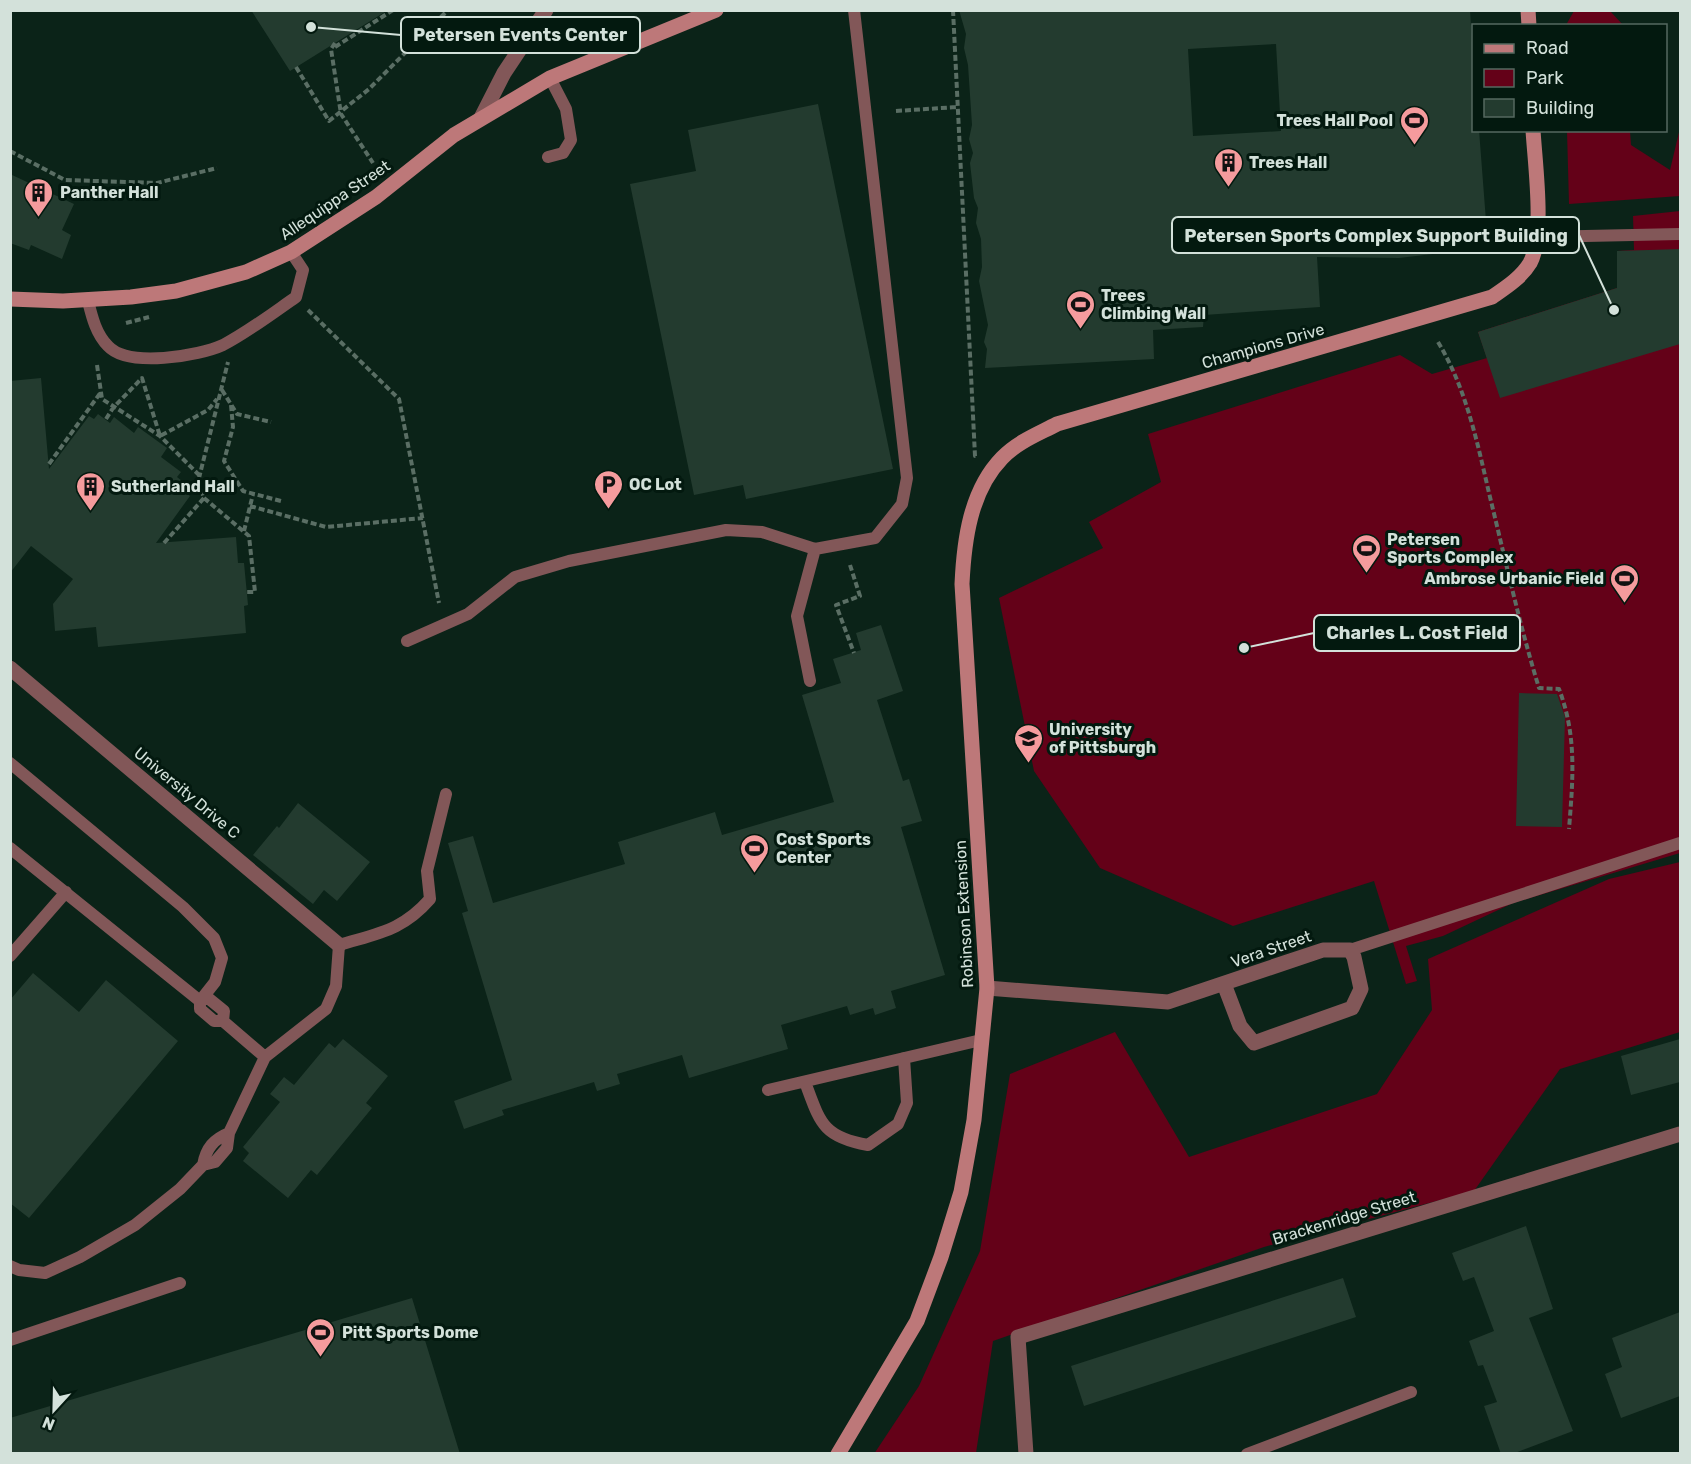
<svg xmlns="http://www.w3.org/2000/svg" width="1691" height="1464" font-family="Rubik,sans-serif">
  <rect width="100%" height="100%" fill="#0b2318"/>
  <path fill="#640118" d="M 1574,11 L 1610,11 L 1623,25 L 1566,25 Z
    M 1680,128 L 1680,196 L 1569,204 L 1567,131 L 1630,131 L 1631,145 L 1670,170 Z
    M 1680,211 L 1680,853 L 1513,903 L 1443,936 L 1406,946 L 1417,981 L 1406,984 L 1374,881 L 1233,926 L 1100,868 L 1034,771 L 999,598 L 1103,548 L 1089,522 L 1161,482 L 1148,434 L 1400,355 L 1432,374 L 1487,358 L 1478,332 L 1617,288 L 1617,251 L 1634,250 L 1633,216 Z
    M 1680,862 L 1680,1032 L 1560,1069 L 1474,1191 L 1264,1247 L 993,1341 L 976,1453 L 874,1454 L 919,1386 L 980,1251 L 1010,1074 L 1115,1032 L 1189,1157 L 1377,1094 L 1432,1010 L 1428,959 L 1609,879 Z"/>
  <path fill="#233b2f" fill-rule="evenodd" d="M 251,10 L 388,10 L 290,71 Z
    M 959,10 L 1470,10 L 1473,60 L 1473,130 L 1479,130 L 1487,234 L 1473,234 L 1475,249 L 1399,258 L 1317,257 L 1320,307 L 1204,315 L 1203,327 L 1153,330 L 1154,359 L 985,368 L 987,349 L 984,342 L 988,325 L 979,281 L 982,267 L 981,239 L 976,223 L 978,208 L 974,198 L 970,163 L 973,153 L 969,139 L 972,125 L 968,65 L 964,48 L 966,34 ZM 1276,44 L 1281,131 L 1193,136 L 1188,49 Z
    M 818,104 L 893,469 L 746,499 L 743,485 L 694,495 L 630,184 L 696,171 L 688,130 Z
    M 10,174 L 74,204 L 62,230 L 71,235 L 62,259 L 31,245 L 29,250 L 10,243 Z
    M 1680,249 L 1680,344 L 1500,398 L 1478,332 L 1617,288 L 1617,251 Z
    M 41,378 L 49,469 L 89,416 L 94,419 L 98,414 L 110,423 L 114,417 L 134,433 L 138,427 L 167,448 L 161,457 L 181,472 L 177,477 L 187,485 L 183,490 L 190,496 L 156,543 L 236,537 L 238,563 L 244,563 L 248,605 L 244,606 L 246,633 L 98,647 L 96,627 L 55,631 L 53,604 L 73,579 L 31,546 L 10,573 L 10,381 Z
    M 881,625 L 903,691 L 877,700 L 903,781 L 909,779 L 922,821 L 901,827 L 945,975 L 891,991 L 896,1008 L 875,1015 L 873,1008 L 850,1015 L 847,1006 L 781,1025 L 788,1049 L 689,1078 L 682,1055 L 617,1074 L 620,1084 L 597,1091 L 594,1082 L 502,1110 L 504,1115 L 464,1129 L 454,1101 L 512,1080 L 462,913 L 468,911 L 448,843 L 473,836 L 493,903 L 625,864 L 618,842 L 715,812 L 722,835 L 834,802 L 802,695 L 841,683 L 833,659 L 861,650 L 856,633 Z
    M 1519,693 L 1557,694 L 1565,717 L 1562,827 L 1516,826 Z
    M 298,803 L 370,862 L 337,901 L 324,890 L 313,904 L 253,855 L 277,826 L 279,828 Z
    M 33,973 L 79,1012 L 106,980 L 178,1041 L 29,1218 L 10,1203 L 10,1000 Z
    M 343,1039 L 388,1076 L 366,1103 L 372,1108 L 317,1175 L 311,1170 L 288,1198 L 243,1161 L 249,1153 L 243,1147 L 280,1102 L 270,1094 L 284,1077 L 294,1085 L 329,1043 L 335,1048 Z
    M 1680,1039 L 1680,1082 L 1631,1095 L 1621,1056 Z
    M 1526,1226 L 1553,1309 L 1529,1318 L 1573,1431 L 1512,1454 L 1501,1454 L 1484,1406 L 1497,1402 L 1483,1365 L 1478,1366 L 1469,1341 L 1494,1331 L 1474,1277 L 1463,1281 L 1452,1253 Z
    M 1343,1278 L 1356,1317 L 1084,1406 L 1071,1366 Z
    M 412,1298 L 460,1454 L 10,1454 L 10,1418 Z
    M 1680,1312 L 1680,1396 L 1621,1418 L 1605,1374 L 1622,1367 L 1612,1338 Z"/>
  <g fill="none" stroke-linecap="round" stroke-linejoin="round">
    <path stroke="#5a6e64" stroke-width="4" stroke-dasharray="6 3" stroke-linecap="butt" d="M 953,10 L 975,456 L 978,456
      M 335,43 L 331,49 L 341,114 L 373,163
      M 335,47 L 393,10
      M 296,67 L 329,121 L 369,89 L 448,10
      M 896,111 L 957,107
      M 10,151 L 65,180 L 157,183 L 217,168
      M 308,310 L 399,399 L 439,603
      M 126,323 L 149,317
      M 1438,342 C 1466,388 1477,441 1489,493 C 1505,558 1519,623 1539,688 L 1559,689 C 1577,736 1573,779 1569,829
      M 97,365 L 102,399 L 160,436 L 199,475
      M 222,390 L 237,414 L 271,422
      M 231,405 L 233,427 L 224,461 L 243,491 L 281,501
      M 106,419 L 113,408 L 142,378 L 160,436 L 208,410 L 217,399
      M 49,464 L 101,392
      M 204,498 L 249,536 L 255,592 L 247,592
      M 250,506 L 326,527 L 423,518
      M 244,531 L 253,494
      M 164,543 L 204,498 L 198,482 L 228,362
      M 850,565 L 860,596 L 836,605 L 854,653"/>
    <path stroke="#825758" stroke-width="12" d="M 548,157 L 563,153 L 571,140 L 566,109 L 550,78
      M 1538,237 L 1680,234
      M 88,301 C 92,317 96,334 108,346 C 128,368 199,356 223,345 C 248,332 273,313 296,297 L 303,270 L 291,252
      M 407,641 L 468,614 L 515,577 L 569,561 L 726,530 L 762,532 L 815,549 L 875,538 L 902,504 L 907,478 L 854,10
      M 810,681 L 797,616 L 815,549
      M 10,763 L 183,907 L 214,938 L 222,958 L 215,982 L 200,1001 L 200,1009 L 214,1021 L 223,1021 L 265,1057
      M 10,848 L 200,1001
      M 1350,950 L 1680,843
      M 10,956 L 66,892
      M 200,1001 L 208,998 L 224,1011 L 223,1021
      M 805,1082 C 820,1122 822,1137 868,1145 L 898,1124 L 907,1103 L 904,1058
      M 768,1090 L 981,1040
      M 203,1165 C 206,1148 214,1139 229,1133
      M 10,1266 L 19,1270 L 45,1273 L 80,1257 L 135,1225 L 180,1189 L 203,1165 L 215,1162 L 227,1148 L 229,1133 L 265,1057 L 326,1009 L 336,986 L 339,945 C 378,933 402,931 430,899 L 427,871 L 446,794
      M 10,1340 L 180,1283
      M 1247,1454 L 1411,1392"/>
    <path stroke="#825758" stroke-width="15" d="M 481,118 L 504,73 L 546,10
      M 10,668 L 339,945
      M 987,988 L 1168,1002 L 1323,950 L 1350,950 L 1354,957 L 1361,989 L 1352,1008 L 1254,1043 L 1240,1026 L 1224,984
      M 1026,1454 L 1018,1337 L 1680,1134"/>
    <path stroke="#bd7879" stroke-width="15" d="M 1528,10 L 1529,26
      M 10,299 L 63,301 L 131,297 L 176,291 L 246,272 L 291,252 L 376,197 L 454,135 L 550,78 L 716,10
      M 838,1454 L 917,1321 L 941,1257 L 961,1192 L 974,1120 L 987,988 L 962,584 C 964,541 970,491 1002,458 C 1017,442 1038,434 1057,424 L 1492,297 C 1505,288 1521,278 1530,263 C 1545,236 1535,164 1533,130"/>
  </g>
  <defs>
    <symbol id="stadium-pin" viewBox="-11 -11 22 30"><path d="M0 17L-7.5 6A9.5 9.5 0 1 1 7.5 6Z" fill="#f59b9d" stroke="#03190f"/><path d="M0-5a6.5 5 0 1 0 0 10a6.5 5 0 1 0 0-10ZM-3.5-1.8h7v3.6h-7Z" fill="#111"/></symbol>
    <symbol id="building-pin" viewBox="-11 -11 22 30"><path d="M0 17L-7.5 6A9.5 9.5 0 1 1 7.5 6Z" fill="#f59b9d" stroke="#03190f"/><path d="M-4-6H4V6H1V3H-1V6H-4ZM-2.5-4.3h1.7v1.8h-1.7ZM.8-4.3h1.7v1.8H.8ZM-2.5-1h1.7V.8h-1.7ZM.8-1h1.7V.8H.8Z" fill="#111"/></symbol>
    <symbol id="parking-pin" viewBox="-11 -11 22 30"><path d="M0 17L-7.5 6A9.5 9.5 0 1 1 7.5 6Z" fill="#f59b9d" stroke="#03190f"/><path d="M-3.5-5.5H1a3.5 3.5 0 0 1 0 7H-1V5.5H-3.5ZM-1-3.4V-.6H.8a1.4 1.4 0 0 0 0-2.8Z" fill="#111"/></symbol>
    <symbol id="university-pin" viewBox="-11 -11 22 30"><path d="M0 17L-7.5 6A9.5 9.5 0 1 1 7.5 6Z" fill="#f59b9d" stroke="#03190f"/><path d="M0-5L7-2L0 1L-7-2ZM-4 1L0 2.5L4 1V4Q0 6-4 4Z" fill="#111"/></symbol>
  </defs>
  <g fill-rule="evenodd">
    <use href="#stadium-pin" x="1398" y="104" width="33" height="45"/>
    <use href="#building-pin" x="1212" y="146" width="33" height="45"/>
    <use href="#building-pin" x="22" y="176" width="33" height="45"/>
    <use href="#stadium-pin" x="1064" y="288" width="33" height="45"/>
    <use href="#parking-pin" x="592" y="468" width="33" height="45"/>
    <use href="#building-pin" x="74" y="470" width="33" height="45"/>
    <use href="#stadium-pin" x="1350" y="532" width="33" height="45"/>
    <use href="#stadium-pin" x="1608" y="562" width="33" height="45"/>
    <use href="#university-pin" x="1012" y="722" width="33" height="45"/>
    <use href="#stadium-pin" x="738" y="832" width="33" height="45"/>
    <use href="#stadium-pin" x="304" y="1316" width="33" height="45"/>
  </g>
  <g text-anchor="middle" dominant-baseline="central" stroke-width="6" stroke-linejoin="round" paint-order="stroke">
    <g font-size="16" font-weight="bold" fill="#d3e1da" stroke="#03190f" text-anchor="start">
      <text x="1393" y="120" text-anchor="end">Trees Hall Pool</text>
      <text x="1249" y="162">Trees Hall</text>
      <text x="60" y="192">Panther Hall</text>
      <text x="1101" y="295">Trees<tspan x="1101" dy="18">Climbing Wall</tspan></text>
      <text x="629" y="484">OC Lot</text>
      <text x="111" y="486">Sutherland Hall</text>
      <text x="1387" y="539">Petersen<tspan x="1387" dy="18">Sports Complex</tspan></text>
      <text x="1604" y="578" text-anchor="end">Ambrose Urbanic Field</text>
      <text x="1049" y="729">University<tspan x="1049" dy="18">of Pittsburgh</tspan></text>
      <text x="776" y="839">Cost Sports<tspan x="776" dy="18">Center</tspan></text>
      <text x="342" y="1332">Pitt Sports Dome</text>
    </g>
    <g font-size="16" fill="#d3e1da" stroke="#03190f">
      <text transform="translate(335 200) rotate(-34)">Allequippa Street</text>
      <text transform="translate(1263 346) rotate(-16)">Champions Drive</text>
      <text transform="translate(187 793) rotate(40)">University Drive C</text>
      <text transform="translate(964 914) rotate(-93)">Robinson Extension</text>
      <text transform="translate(1271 949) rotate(-19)">Vera Street</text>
      <text transform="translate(1344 1218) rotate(-17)">Brackenridge Street</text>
    </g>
  </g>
  <path fill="none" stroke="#d3e1da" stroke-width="2" d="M311 27L401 35M1614 310L1579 235M1244 648L1314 633"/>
  <g fill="#d3e1da" stroke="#03190f" stroke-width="2">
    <circle cx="311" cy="27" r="6"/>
    <circle cx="1614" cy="310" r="6"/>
    <circle cx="1244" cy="648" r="6"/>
  </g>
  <g fill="#03190f" stroke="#d3e1da" stroke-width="2">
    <rect x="401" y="17" width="239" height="36" rx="6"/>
    <rect x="1172" y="217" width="407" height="36" rx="6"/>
    <rect x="1314" y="615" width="206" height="36" rx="6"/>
  </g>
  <g font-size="18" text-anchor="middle" font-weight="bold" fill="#d3e1da">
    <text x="520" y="41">Petersen Events Center</text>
    <text x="1376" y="242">Petersen Sports Complex Support Building</text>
    <text x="1417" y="639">Charles L. Cost Field</text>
  </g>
  <rect width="1691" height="1464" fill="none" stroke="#d3e1da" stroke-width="24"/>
  <rect x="1472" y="24" width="195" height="108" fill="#03190f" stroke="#566960" stroke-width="1.5"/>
  <rect x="1484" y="44" width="30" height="9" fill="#bd7879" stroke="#566960" stroke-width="1.5"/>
  <text x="1526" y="54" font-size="18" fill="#d3e1da">Road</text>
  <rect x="1484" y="69" width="30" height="18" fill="#640118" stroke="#566960" stroke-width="1.5"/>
  <text x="1526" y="84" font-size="18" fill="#d3e1da">Park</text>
  <rect x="1484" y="99" width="30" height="18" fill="#233b2f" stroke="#566960" stroke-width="1.5"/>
  <text x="1526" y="114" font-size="18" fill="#d3e1da">Building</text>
  <g transform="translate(54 1410) rotate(202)" stroke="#03190f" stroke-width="4.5" paint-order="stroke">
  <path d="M0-4.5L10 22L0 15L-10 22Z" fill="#d3e1da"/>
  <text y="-9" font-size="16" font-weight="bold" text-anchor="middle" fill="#d3e1da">N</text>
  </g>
</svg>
